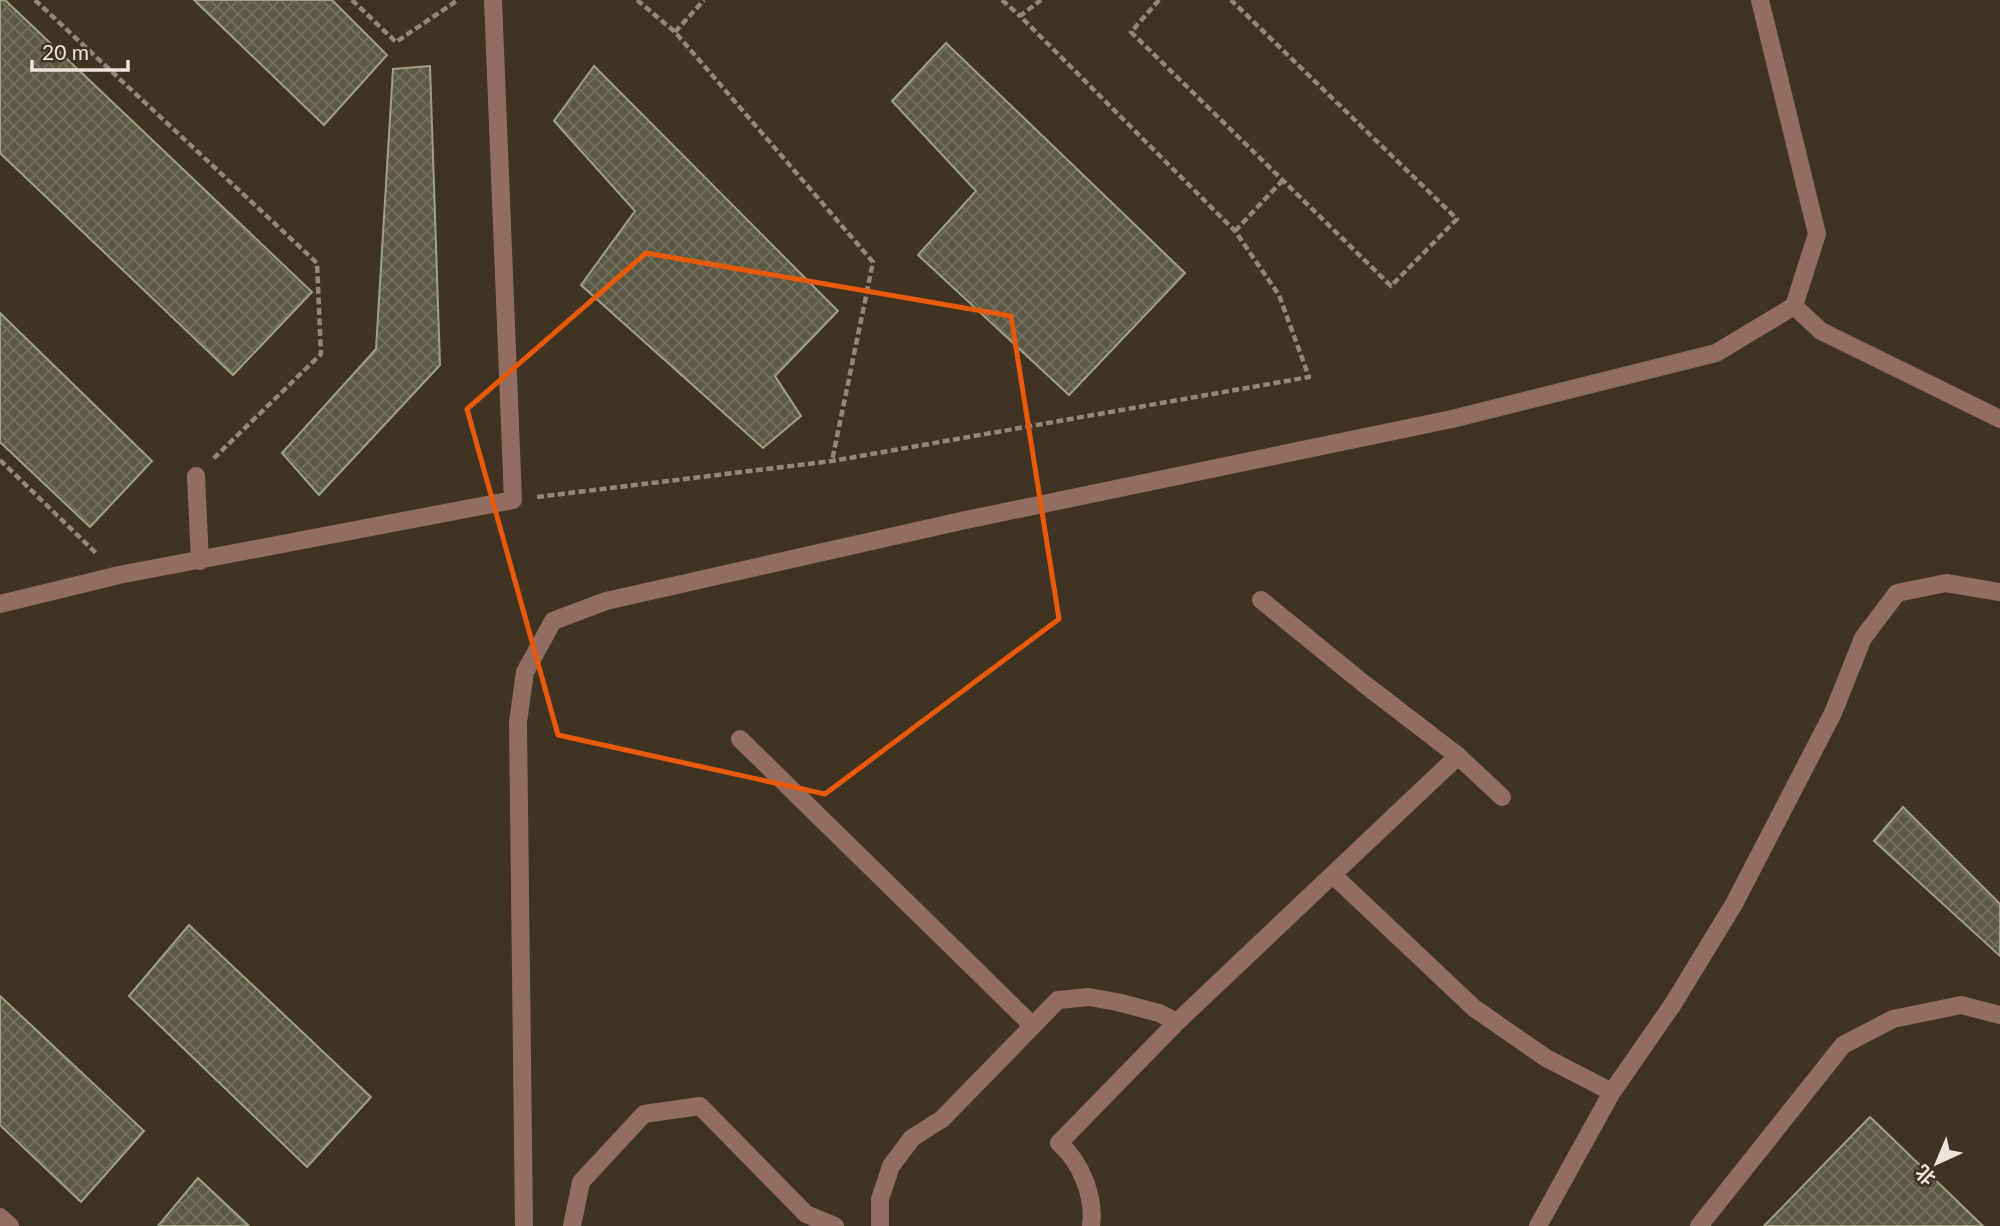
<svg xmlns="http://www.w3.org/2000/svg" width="2000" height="1226" font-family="Lato,'Noto Sans SC',sans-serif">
  <defs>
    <pattern id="building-cross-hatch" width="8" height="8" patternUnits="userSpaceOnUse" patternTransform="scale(1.75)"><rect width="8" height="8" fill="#5b5943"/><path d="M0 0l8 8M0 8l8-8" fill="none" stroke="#73715e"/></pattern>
  </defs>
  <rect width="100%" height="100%" fill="#413322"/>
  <path fill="url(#building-cross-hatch)" stroke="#a09f86" stroke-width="2" d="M 0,0 L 5,0 L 312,292 L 233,375 L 0,153 Z
    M 194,0 L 332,0 L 387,55 L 324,125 Z
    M 946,43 L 1185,273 L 1069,395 L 918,255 L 976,191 L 892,101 Z
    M 430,66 L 440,365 L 319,495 L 282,453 L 376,349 L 393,69 Z
    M 594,66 L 838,311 L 775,376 L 801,416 L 763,448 L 581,285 L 635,211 L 554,121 Z
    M 0,313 L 152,461 L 90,527 L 0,442 Z
    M 1903,807 L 2000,904 L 2000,956 L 1874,841 Z
    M 189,925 L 371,1097 L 307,1167 L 129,996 Z
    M 0,996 L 144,1131 L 81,1202 L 0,1125 Z
    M 1870,1117 L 1983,1226 L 1764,1226 Z
    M 198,1178 L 249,1226 L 158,1226 Z"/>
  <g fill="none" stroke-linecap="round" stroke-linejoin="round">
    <path stroke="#928779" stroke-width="4.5" stroke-dasharray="7 3.5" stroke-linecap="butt" d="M 35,0 L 317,263 L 321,354 L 211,461
      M 352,0 L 396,42 L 458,0
      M 637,0 L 675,32 L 873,262 L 832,461
      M 1002,0 L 1020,16
      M 1159,0 L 1131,32 L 1391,286 L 1457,219 L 1231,0
      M 675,32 L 704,0
      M 1235,231 L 1282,181
      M 0,460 L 98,555
      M 537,497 L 832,461 L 1309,377 L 1279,295 L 1235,231 L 1020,16 L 1041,0"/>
    <path stroke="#926d62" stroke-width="18" d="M 1794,306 L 1821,331 L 2000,419
      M 196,476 L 200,561
      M 0,604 L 119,575 L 513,500 L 493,0
      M 740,739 L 1033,1026
      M 1458,756 L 1502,797
      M 1333,875 L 1474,1008 L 1546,1058 L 1612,1092
      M 0,1217 L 10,1226
      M 524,1226 L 518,722 L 525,672 L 553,621 L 606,601 L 961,521 L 1452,419 L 1716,353 L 1794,306 L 1817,234 L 1760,0
      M 572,1226 L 581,1182 L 644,1114 L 700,1106 L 806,1214 L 835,1226
      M 880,1226 L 880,1199 L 891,1166 L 912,1138 L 942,1119 L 1058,1000 L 1089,997 L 1117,1002 L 1159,1013 L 1177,1022
      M 1091,1226 C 1095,1197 1081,1162 1059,1143 L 1177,1022 L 1458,756 L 1363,683 L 1261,600
      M 1538,1226 L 1612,1092 L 1673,1004 L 1734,904 L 1833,713 L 1863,638 L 1897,593 L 1946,583 L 2000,592
      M 1699,1226 L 1843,1045 L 1893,1019 L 1961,1005 L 2000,1015"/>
  </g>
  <path fill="none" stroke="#e8590c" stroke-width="5" stroke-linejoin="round" d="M 646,253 L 1011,316 L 1059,619 L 825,794 L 558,735 L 467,409 Z"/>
  <g transform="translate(1937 1163) rotate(224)" stroke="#413322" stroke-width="5" paint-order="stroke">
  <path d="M0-5L12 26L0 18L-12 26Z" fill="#ede4da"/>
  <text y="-10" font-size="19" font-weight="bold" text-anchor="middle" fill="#ede4da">北</text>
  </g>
  <path d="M32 60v10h96v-10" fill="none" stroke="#ede4da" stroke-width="3.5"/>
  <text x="42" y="60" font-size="21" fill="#ede4da" stroke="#413322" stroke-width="5" paint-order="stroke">20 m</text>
</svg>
